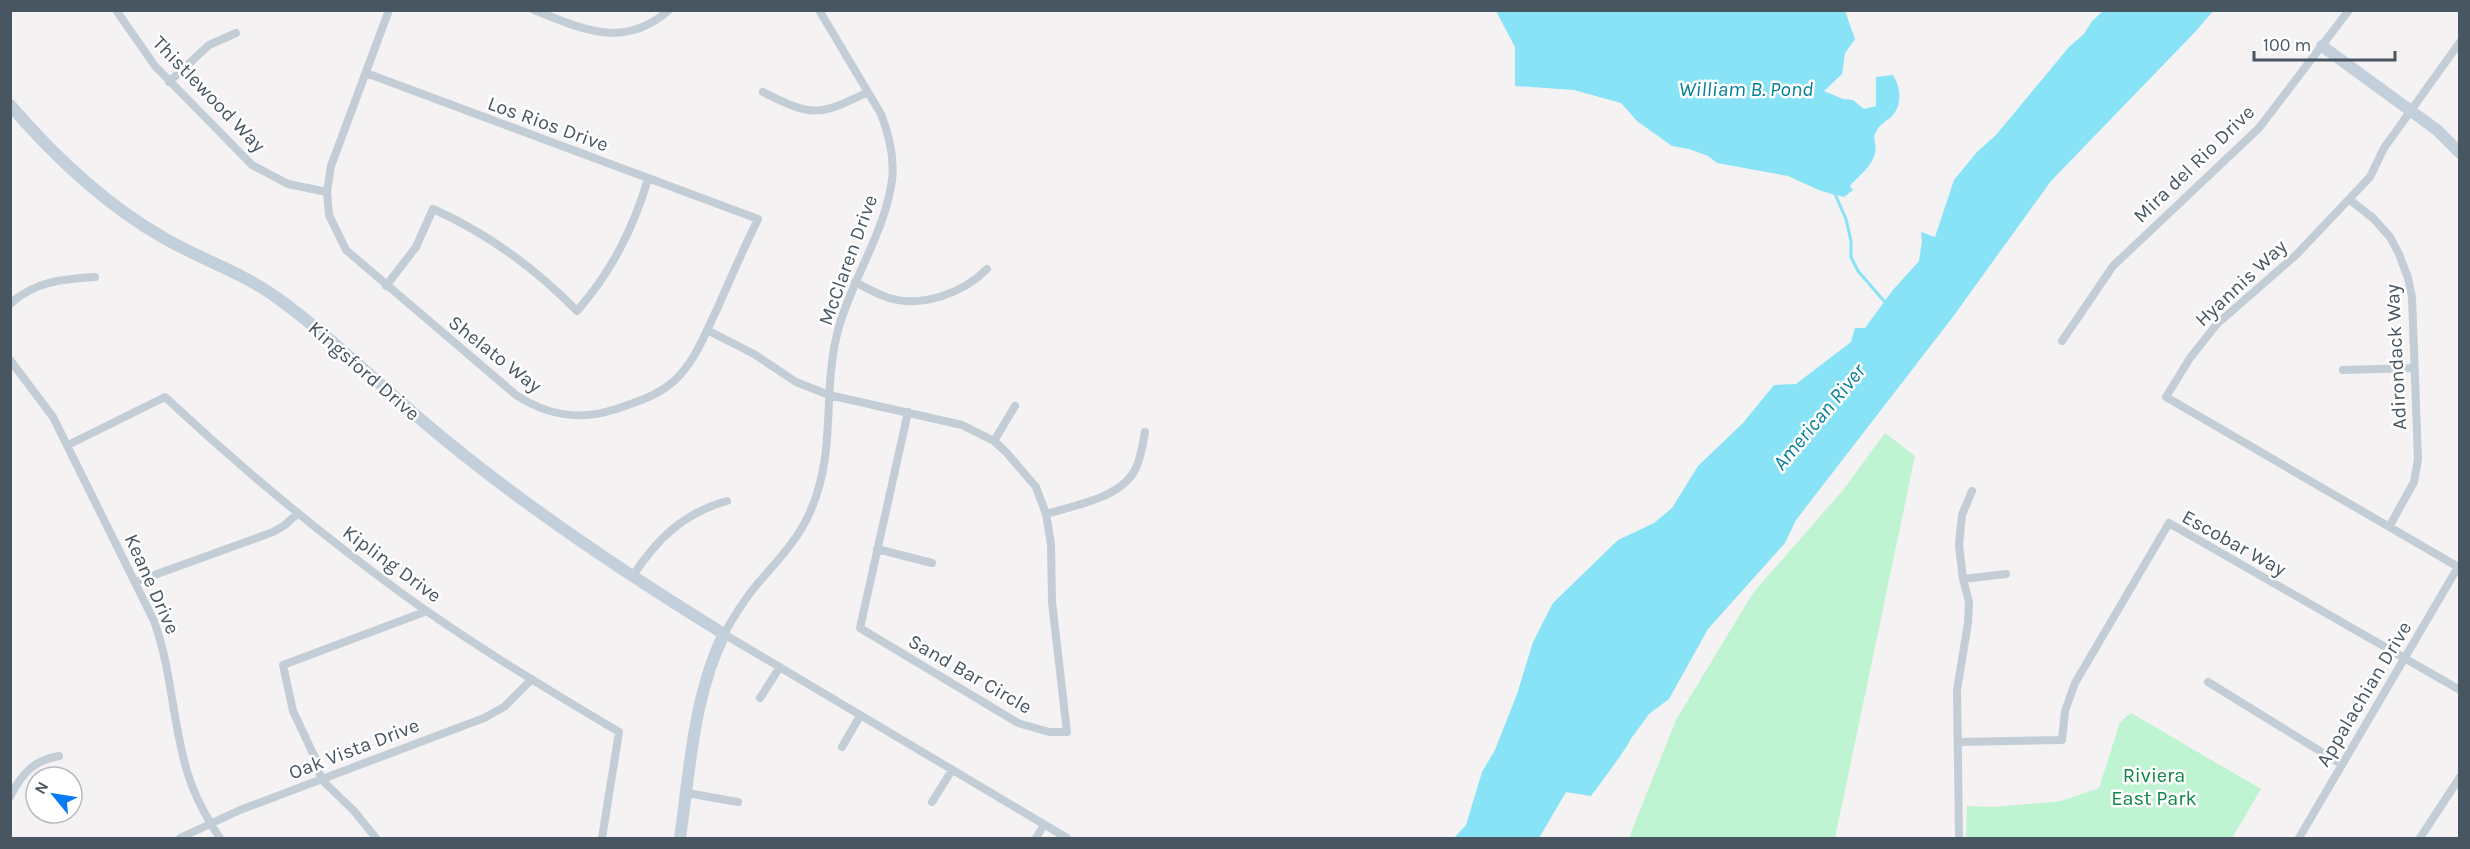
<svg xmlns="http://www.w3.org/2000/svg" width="2470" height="849" font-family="Karla,sans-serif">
  <rect width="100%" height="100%" fill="#f4f2f2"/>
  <path fill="#bef4d1" d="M 1885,433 L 1915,456 L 1835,838 L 1629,838 L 1676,720 L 1753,593 L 1843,490 Z
    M 2131,713 L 2261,789 L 2232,838 L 1966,838 L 1967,806 L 1995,807 L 2061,801 L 2099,788 L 2120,722 Z"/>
  <path fill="#87e3f5" d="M 1496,11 L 1845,11 L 1855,39 L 1845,53 L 1842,74 L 1824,91 L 1843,99 L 1853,100 L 1864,109 L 1876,106 L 1876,77 L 1893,75 C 1901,87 1903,107 1890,118 C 1883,123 1879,125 1875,134 C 1873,140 1877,146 1875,153 C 1872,167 1859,175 1850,186 L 1853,190 L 1844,197 L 1821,191 L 1788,176 L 1717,163 L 1708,156 L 1689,149 L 1672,146 L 1637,121 L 1621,103 L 1574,90 L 1515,86 L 1515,47 Z
    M 2103,11 L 2213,11 L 2196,31 L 2051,181 L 1952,318 L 1796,520 L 1785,543 L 1708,629 L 1669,699 L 1649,714 L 1630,740 C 1630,744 1597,788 1591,796 L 1566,792 L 1539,838 L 1454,838 L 1466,825 L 1482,772 L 1495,750 L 1517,694 L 1533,642 L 1553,603 L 1618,540 L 1654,523 L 1672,508 L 1698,466 L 1743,423 L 1774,385 L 1796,384 L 1851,342 L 1855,328 L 1865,328 L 1892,291 L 1919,261 L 1922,241 L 1921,232 L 1935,237 L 1954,180 L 1977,152 L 1996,135 L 2069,47 L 2084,34 L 2092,21 Z"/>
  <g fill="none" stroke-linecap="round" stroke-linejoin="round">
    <path stroke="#87e3f5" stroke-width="3" d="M 1835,194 L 1846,219 L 1851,241 L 1851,257 L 1858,271 L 1884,301"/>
    <path stroke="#c2cdd5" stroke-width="8" d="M 116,10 L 155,66 L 252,165 L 288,184 L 327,192
      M 534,10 C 582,29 624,50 669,10
      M 819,10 L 881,114 C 889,135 895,157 892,180 C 885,233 850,282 837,334 C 822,396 837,451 810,512 C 797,542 774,564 754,588 C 742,603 733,618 724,634 L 1067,838
      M 2460,42 L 2384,148 L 2370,177 L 2296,255 L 2217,324 L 2190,358 L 2166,397 L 2460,568
      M 366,73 L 758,219 C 744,248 731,277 718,307 C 705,333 696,361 674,381 C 657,396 637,402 616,409 C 580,421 548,416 516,395 L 346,250 L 329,215 L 327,192 L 331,166 L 389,10
      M 169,82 L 209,45 L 236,33
      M 763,92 C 812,117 819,116 868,92
      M 2350,200 L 2373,218 L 2390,237 L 2399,254 L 2408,278 L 2412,297 L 2418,459 L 2414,482 L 2389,527
      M 855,282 C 866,288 877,294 889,298 C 922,308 963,293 987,269
      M 386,286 L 416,247 L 433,209 C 489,234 534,267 577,311 C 612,271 633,229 648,179
      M 10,304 C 35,281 63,279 95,277
      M 707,330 L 754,354 L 796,382 L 829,395 L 962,425 L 994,441 L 1006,452 L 1036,487 L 1046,514 L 1051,544 L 1052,602 L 1067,732 L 1049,732 L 1018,723 L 860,628 L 908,412
      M 2062,341 L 2113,266 L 2259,128 L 2349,10
      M 10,360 L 53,417 L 154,621 C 171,667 172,717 185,764 C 192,791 205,816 220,838
      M 2343,370 L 2414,368
      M 994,441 L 1015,406
      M 68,445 L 165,397 C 240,467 318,532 400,592 C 470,643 545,688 619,732 L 602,838
      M 1046,514 C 1075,505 1122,498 1136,468 C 1141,457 1143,444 1145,432
      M 877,549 L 932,563
      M 632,577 C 656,540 683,513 727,501
      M 1963,579 L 2006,574
      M 135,582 L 273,532 L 285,525 L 298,513
      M 2208,682 L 2341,764
      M 760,698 L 780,667
      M 1958,742 L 2062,740 L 2065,711 L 2075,683 L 2169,523 L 2460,690
      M 842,747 L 860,716
      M 687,793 L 738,802
      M 10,797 C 21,774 34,760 59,756
      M 932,802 L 952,770
      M 180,838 L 240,810 L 484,718 L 504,707 L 532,679
      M 376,838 L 354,811 L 321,779 L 317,762 L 293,711 L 283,665 L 427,611
      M 1036,838 L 1044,825
      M 1959,838 L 1957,690 L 1968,623 L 1969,602 L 1963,579 L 1959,545 L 1962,515 L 1972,491
      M 2299,838 L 2458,567
      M 2420,838 L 2460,777"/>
    <path stroke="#c3d0dc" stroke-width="12" d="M 2322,46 L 2437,130 L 2460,153
      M 10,105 C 54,156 104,204 164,238 C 200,259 241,272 276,297 C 337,341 390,396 449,443 C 536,514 628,575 724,634 C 693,697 690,770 680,838"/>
  </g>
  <g text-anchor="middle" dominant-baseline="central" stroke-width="5" stroke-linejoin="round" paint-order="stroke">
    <g font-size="20" fill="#485662" stroke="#fff">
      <text transform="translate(209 94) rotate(46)">Thistlewood Way</text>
      <text transform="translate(548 124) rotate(20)">Los Rios Drive</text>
      <text transform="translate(2194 164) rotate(-44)">Mira del Rio Drive</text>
      <text transform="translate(848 260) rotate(-70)">McClaren Drive</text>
      <text transform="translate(2241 283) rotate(-43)">Hyannis Way</text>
      <text transform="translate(495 354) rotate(38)">Shelato Way</text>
      <text transform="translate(2396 357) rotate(-93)">Adirondack Way</text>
      <text transform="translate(364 371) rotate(41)">Kingsford Drive</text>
      <text transform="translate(2234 543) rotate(29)">Escobar Way</text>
      <text transform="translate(392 564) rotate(36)">Kipling Drive</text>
      <text transform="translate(152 584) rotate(66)">Keane Drive</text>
      <text transform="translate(970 674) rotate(30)">Sand Bar Circle</text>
      <text transform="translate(2364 694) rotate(-59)">Appalachian Drive</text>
      <text transform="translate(354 749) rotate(-21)">Oak Vista Drive</text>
    </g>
    <g font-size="20" fill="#0f8745" stroke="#fff">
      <text x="2154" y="775">Riviera<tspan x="2154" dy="23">East Park</tspan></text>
    </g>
    <g font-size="21" font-style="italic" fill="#03819a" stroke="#fff">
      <text x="1746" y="89">William B. Pond</text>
      <text transform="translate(1819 417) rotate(-50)">American River</text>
    </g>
  </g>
  <rect width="2470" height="849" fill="none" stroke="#485662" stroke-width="24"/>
  <g transform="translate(54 795) rotate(300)"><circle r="28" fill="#ffffff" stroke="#b6bbc0" stroke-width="1.5"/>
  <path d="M0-4.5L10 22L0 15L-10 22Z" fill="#097bf7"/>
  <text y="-9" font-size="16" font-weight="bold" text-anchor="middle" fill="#485662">N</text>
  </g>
  <path d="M2254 51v9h141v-9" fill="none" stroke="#485662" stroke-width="3"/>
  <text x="2263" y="51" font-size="18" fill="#485662" stroke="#ffffff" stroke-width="4.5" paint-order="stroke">100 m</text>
</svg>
